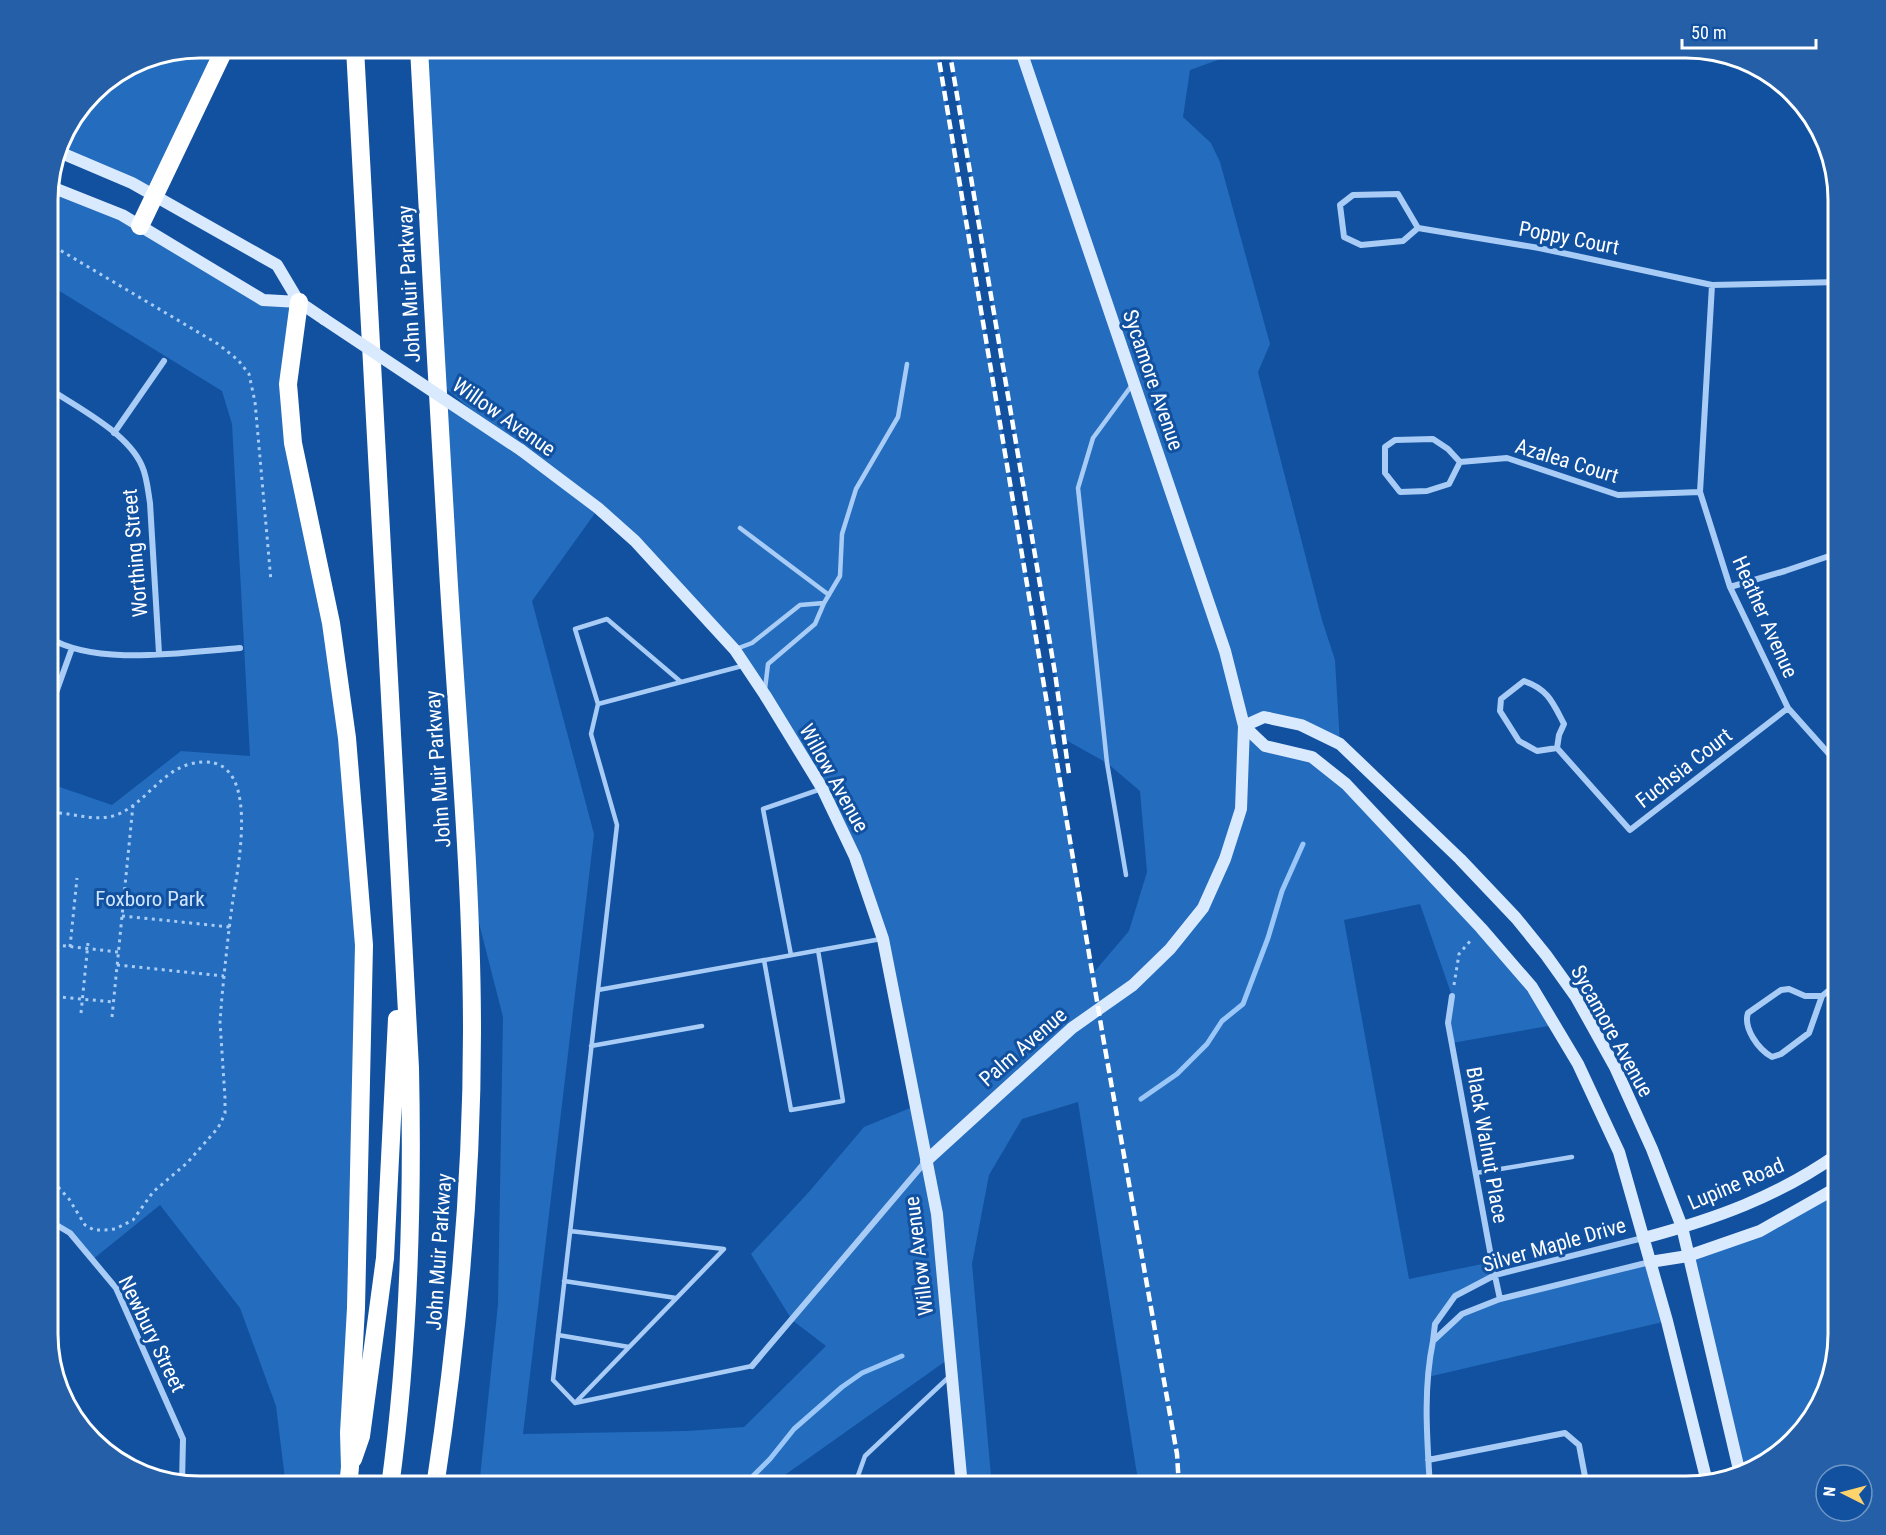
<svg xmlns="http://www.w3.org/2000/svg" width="1886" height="1535" font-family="'Roboto Condensed',sans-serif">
  <rect width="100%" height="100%" fill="#1151a0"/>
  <path fill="#236cbe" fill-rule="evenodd" d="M 200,48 L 220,48 L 154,196 L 59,152 L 64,133 L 100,86 L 142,59 Z
    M 420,48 L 937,48 L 1094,972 L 1129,931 L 1147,872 L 1140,791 L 1107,763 L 1064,739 L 1055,673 L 949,48 L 1251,48 L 1190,70 L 1183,117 L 1211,143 L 1220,162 L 1270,344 L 1258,372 L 1322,620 L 1335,660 L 1340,744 L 1264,717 L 1245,726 L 1265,746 L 1312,757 L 1454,899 L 1554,1025 L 1452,1043 L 1448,1023 L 1452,996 L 1420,904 L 1344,920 L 1409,1279 L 1492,1262 L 1495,1275 C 1464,1291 1439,1301 1433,1339 L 1462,1314 L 1500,1299 L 1650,1262 L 1667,1321 L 1428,1377 L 1430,1487 L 1139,1487 L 1078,1102 L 1022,1119 L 989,1175 L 972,1264 L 992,1487 L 962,1487 L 950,1358 L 768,1487 L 479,1487 L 498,1304 L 503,1017 L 468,880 L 437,400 L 516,447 L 444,387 ZM 598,509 L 735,650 L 855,857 L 883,939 L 915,1106 L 864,1127 L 808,1193 L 751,1254 L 792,1320 L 826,1346 L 744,1427 L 687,1431 L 523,1434 L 594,834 L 532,601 Z
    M 48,190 L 122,215 L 263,300 L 299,302 L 288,384 L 331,623 L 364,945 L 348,1487 L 286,1487 L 276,1406 L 240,1308 L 160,1205 L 92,1260 L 70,1233 L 48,1220 L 48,783 L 112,805 L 181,751 L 250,756 L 232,424 L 222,391 L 48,284 Z
    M 1838,1187 L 1838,1335 L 1827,1393 L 1800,1435 L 1753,1471 L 1740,1474 L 1688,1256 L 1760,1231 Z"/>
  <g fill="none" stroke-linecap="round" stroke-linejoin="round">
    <path stroke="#9ac7f8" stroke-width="5" d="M 1141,1099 L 1177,1074 L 1207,1044 L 1222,1021 L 1243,1004 L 1268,938 L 1282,891 L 1303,844
      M 742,1487 L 770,1459 L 794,1429 L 842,1387 L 862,1373 L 902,1356"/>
    <path stroke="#a8ccf5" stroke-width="3" stroke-dasharray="3 4.5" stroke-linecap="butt" d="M 48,243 L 218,344 L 238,360 L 249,374 L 255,402 L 271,581
      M 122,916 L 230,927
      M 48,944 L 118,952
      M 70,947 L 77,878
      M 117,965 L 224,976
      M 48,970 L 50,970
      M 1454,985 L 1459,954 L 1471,940
      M 48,996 L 114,1002
      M 81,1013 L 88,943
      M 112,1017 L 133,805
      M 48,1176 L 69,1199 L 85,1225 L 94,1230 L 105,1230 L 115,1229 L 133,1220 L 153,1192 L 187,1163 L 218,1128 L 222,1120 L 225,1113 L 225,1098 L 220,1022 L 222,996 C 225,966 228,936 232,906 C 237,870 266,744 190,764 C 160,772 145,804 116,815 C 93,823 71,811 48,813"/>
    <path stroke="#a8ccf5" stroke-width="4.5" d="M 740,528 L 829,595
      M 736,649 L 752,643 L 800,605 L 824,603
      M 681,682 L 607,619 L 575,629 L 598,704 L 742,666
      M 765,689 L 768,664 L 815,624 L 824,603 L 840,576 L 842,534 L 856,489 L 898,417 L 907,364
      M 1126,875 L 1107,763 L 1078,488 L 1093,438 L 1132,385
      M 791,955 L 763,809 L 821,789
      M 764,960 L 791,1110 L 843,1101 L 818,950
      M 598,990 L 881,939
      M 591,1046 L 702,1026
      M 1476,1173 L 1572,1157
      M 570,1231 L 724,1249 L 575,1403
      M 564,1281 L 676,1298
      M 558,1335 L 629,1347
      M 575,1403 L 553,1380 L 617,825 L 591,734 L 598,704
      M 575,1403 L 752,1366
      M 854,1487 L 865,1456 L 950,1376"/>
    <path stroke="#a8ccf5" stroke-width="6" d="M 1398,194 L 1418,228 L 1403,241 L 1361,245 L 1344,237 L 1340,205 L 1353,195 Z
      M 1418,228 L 1539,248 L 1712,285 L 1838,282
      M 1712,285 L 1700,492 L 1730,587 L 1788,708 L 1838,764
      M 48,388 C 77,407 128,433 142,466 C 147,477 148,491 150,503 L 159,653
      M 114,433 L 164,361
      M 1433,439 L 1448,449 L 1460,462 L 1449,484 L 1427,491 L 1400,492 L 1385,473 L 1385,447 L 1395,440 Z
      M 1460,462 L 1507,458 L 1618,495 L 1700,492
      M 1730,587 L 1785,571 L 1838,553
      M 48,637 C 95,667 185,652 240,648
      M 1524,681 C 1548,689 1553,703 1564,724 L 1559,735 L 1557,748 L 1537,751 L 1519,741 L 1500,711 L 1501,699 Z
      M 48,715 L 72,648
      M 1557,748 L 1630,830 L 1788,708
      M 1452,996 L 1448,1023 L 1492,1262 L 1500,1299
      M 1822,996 L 1805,996 L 1789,989 L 1781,990 L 1748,1013 C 1743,1028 1758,1049 1772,1057 L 1781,1054 L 1809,1033 L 1822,996 L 1838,983
      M 48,1220 L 70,1233 L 116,1288 L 183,1439 L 182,1483
      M 1643,1238 L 1495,1275 L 1455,1296 L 1435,1324 L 1433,1341 L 1462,1314 L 1500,1299 L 1650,1262
      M 752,1366 L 926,1161
      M 1428,1460 L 1565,1433 L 1579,1445 L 1587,1487
      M 1430,1487 C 1427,1438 1423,1389 1433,1341"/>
    <path stroke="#d9e9fe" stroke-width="12" d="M 1020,48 L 1225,651 L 1244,726 L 1265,746 L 1312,757 L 1346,784 L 1481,928 L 1532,987 L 1578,1064 L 1619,1152 L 1667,1321 L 1707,1482
      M 59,152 L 132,183 L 277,265 L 299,302 L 324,319
      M 49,186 L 122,215 L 263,300 L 299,302
      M 521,450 L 598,508 L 635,541 L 735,650 L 765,695 L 822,788 L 855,857 L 883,939 L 937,1214 L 962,1487
      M 1244,726 L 1264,717 L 1301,725 L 1340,744 L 1460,859 L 1516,918 L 1546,955 L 1576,997 L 1615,1067 L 1652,1149 L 1682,1227 L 1740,1474
      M 926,1161 L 1072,1028 L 1133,985 L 1170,949 L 1203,908 L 1225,859 L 1241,809 L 1244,726
      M 1644,1238 C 1715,1219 1777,1197 1838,1154
      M 1650,1262 L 1688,1256 L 1760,1231 L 1838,1187"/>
    <path stroke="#fff" stroke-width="18" d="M 355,48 L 410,1068 C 413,1208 409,1347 390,1487
      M 419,48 C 429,222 437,395 448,569 C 457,723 472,878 472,1032 C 472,1185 458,1336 435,1487
      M 140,226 L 225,48
      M 299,302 L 288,384 L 293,443 L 331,623 L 347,738 L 364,945 L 356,1308 L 349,1433 L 350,1467 L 348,1487
      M 353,1459 L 361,1436 L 385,1258 L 397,1019"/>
    <path stroke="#fff" stroke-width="4.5" stroke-dasharray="10 4.5" stroke-linecap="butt" d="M 937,48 L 1103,1037 L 1177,1454 L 1179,1487
      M 949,48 L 1055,673 L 1069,774"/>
    <path stroke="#d9e9fe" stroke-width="12" d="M 324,319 L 521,450"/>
  </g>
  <g text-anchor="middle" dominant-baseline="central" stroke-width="6" stroke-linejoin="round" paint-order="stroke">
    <g font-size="21" fill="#fff" stroke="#1151a0">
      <text transform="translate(1569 238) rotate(11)">Poppy Court</text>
      <text transform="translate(409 284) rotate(-93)">John Muir Parkway</text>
      <text transform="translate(1153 380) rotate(71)">Sycamore Avenue</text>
      <text transform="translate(504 417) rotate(35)">Willow Avenue</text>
      <text transform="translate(1567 461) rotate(17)">Azalea Court</text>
      <text transform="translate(135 553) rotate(-95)">Worthing Street</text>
      <text transform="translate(1765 617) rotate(66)">Heather Avenue</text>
      <text transform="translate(1684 768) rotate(-38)">Fuchsia Court</text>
      <text transform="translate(438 769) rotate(-94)">John Muir Parkway</text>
      <text transform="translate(834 778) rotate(61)">Willow Avenue</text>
      <text transform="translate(1612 1031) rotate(61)">Sycamore Avenue</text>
      <text transform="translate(1023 1047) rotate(-41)">Palm Avenue</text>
      <text transform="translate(1487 1145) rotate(80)">Black Walnut Place</text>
      <text transform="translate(1736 1184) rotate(-23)">Lupine Road</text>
      <text transform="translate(1554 1245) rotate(-16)">Silver Maple Drive</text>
      <text transform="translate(439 1252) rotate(-86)">John Muir Parkway</text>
      <text transform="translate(919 1256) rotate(-97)">Willow Avenue</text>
      <text transform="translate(152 1334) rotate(64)">Newbury Street</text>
    </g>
    <g font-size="21" fill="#d1e6fe" stroke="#1151a0">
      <text x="150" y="899">Foxboro Park</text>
    </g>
  </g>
  <path d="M0 0H1886V1535H0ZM200 58H1686A142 142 0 0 1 1828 200V1334A142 142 0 0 1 1686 1476H200A142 142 0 0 1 58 1334V200A142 142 0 0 1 200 58Z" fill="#245fa8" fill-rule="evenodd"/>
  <path fill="none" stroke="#fff" stroke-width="3" d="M200 58H1686A142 142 0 0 1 1828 200V1334A142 142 0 0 1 1686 1476H200A142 142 0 0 1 58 1334V200A142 142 0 0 1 200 58Z"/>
  <g transform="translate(1844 1493) rotate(276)"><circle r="28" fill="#1151a0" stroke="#7097c6" stroke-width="1.5"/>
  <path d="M0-4.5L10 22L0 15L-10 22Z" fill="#ffd36c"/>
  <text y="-9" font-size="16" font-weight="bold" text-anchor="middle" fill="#ffffff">N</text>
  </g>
  <path d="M1682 39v9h134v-9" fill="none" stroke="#ffffff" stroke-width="3"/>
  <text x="1691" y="39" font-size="18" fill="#ffffff" stroke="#1151a0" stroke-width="4.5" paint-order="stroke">50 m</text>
</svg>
